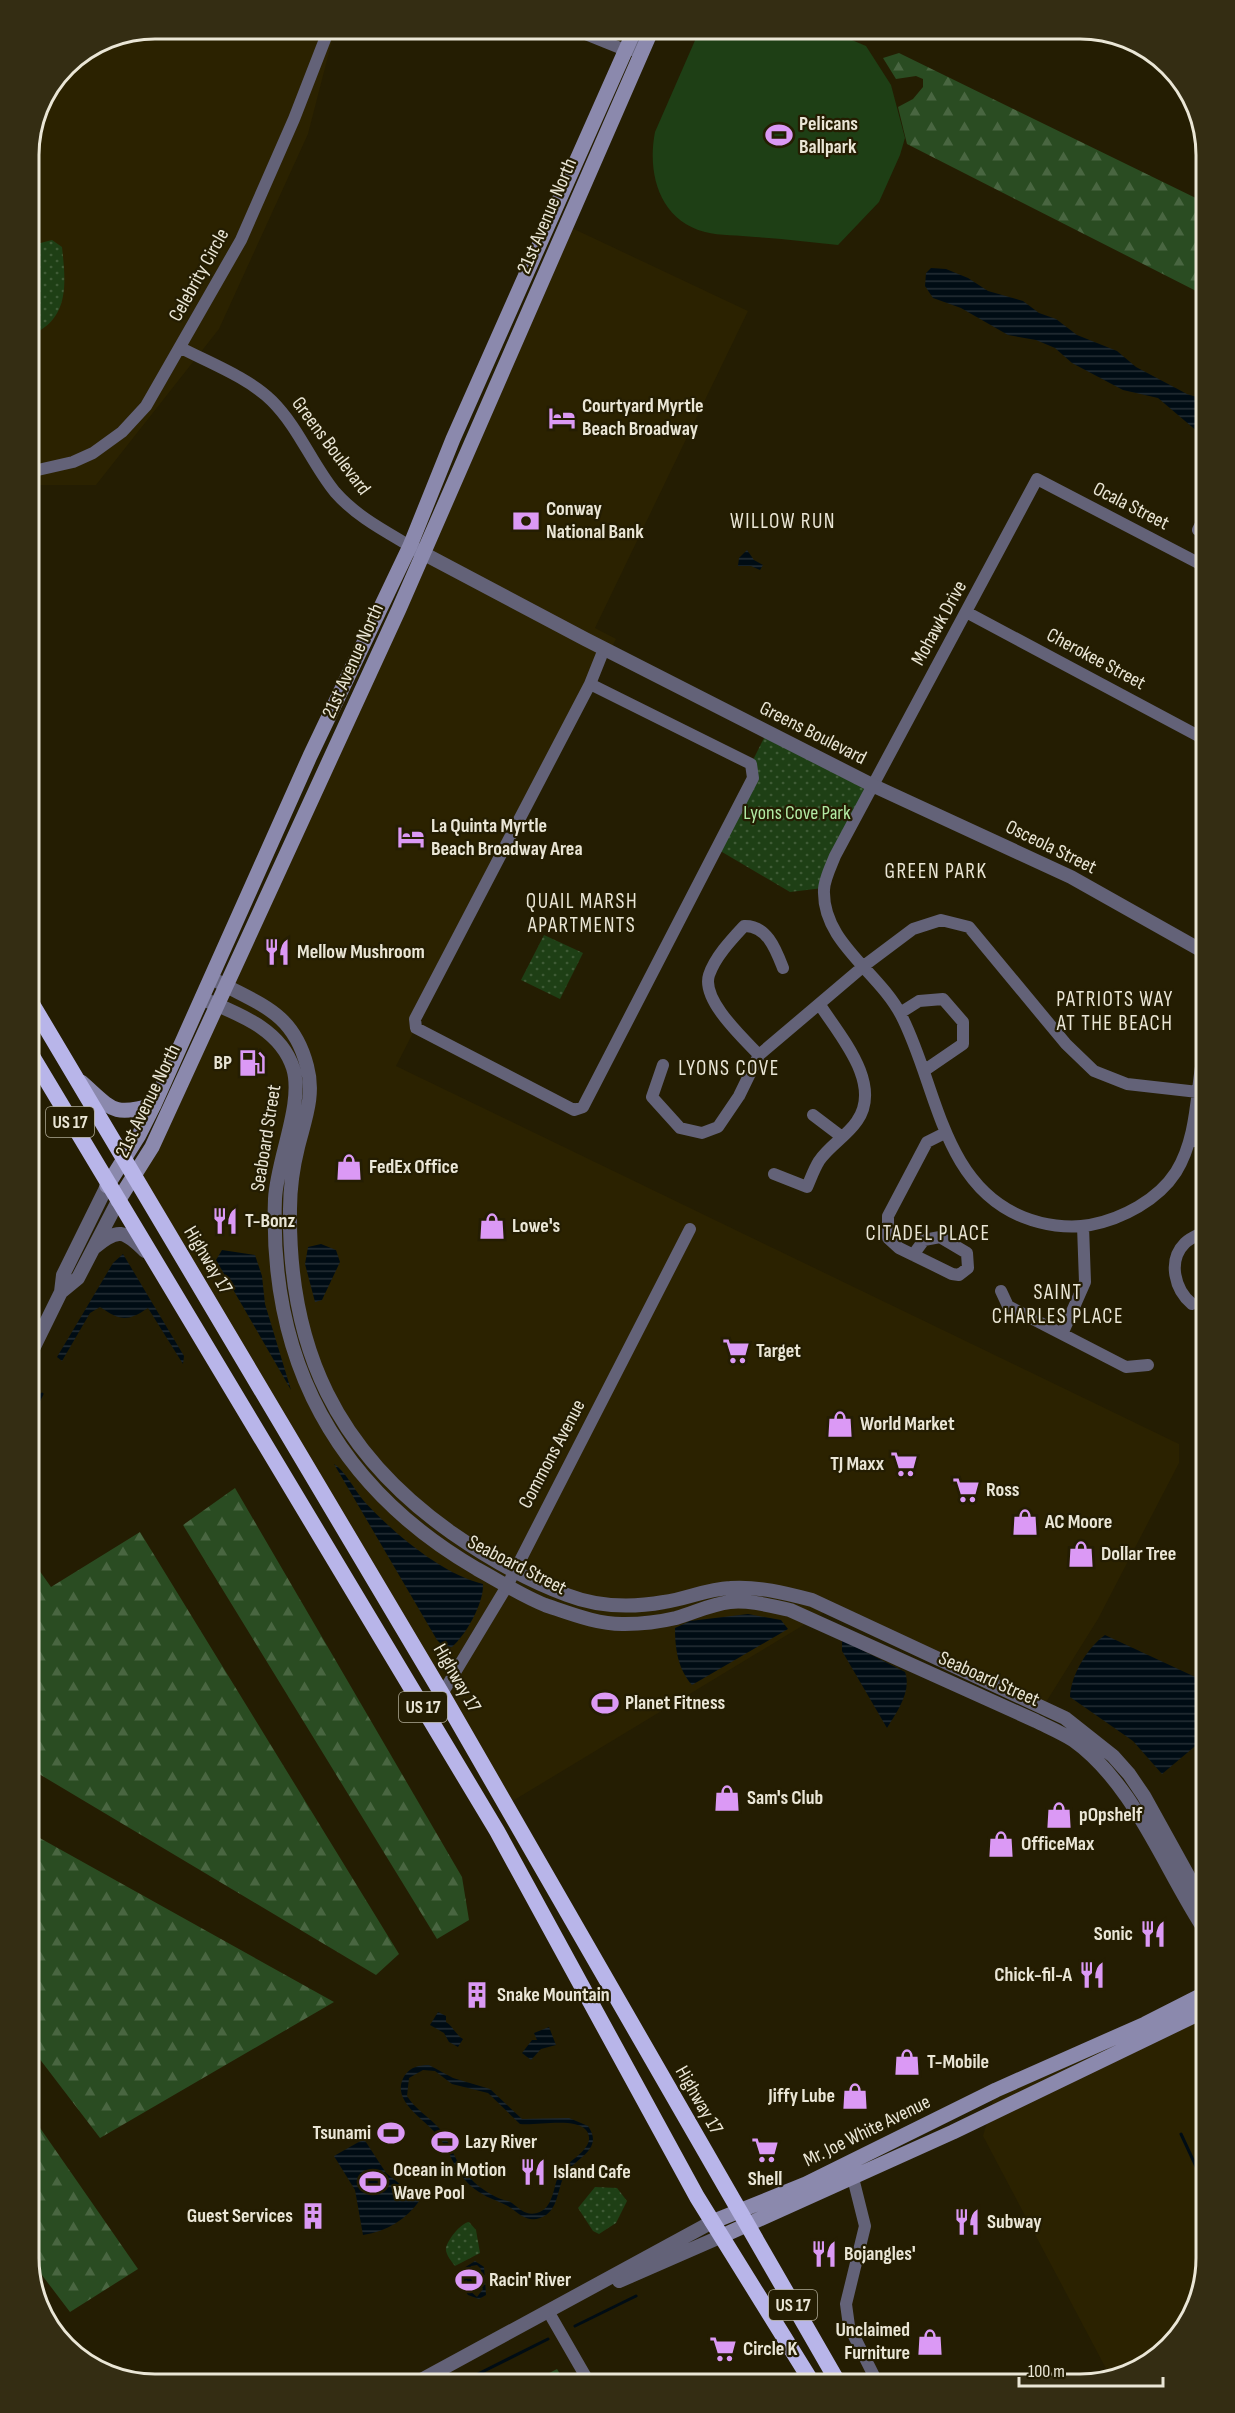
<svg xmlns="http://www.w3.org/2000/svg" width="1235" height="2413" font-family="'Sofia Sans Condensed',sans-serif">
  <defs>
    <pattern id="forest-firs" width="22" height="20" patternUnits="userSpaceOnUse" patternTransform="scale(1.5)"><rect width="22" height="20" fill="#2a4c22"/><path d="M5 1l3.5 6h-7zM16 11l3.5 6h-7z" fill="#496641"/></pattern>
    <pattern id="park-dots" width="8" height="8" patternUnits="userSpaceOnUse" patternTransform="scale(1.5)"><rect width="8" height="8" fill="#1e3f15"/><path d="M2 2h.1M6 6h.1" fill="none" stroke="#3f5b36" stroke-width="1.8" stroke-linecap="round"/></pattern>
    <pattern id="water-rules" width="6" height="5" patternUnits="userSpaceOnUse" patternTransform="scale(1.5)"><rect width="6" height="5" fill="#000c14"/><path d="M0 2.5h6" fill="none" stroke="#252f35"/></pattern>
  </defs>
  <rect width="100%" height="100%" fill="#241d02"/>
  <path fill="#2b2200" d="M 155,29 L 335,29 L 308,134 L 219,329 L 96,485 L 29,485 L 29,147 L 41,99 L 66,65 L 107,38 Z
    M 574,229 L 748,311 L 595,628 L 616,639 L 396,1066 L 1179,1444 L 1179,1463 L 1098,1619 L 1043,1707 L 830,1609 L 506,1805 L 133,1177 L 562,234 Z
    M 1206,1993 L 1206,2259 L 1185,2328 L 1129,2375 L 1111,2378 L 983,2136 L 996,2090 Z"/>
  <path fill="url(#forest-firs)" d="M 899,53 L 1206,203 L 1206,296 L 907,144 L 898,107 L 913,99 L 923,87 L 923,79 L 916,76 L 896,79 L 883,58 Z
    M 235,1488 L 462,1877 L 469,1920 L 437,1939 L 183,1525 Z
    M 140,1532 L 399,1954 L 376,1975 L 29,1768 L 29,1556 L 51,1587 Z
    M 29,1832 L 334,2002 L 100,2138 L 29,2045 Z
    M 29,2112 L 138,2269 L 70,2312 L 29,2258 Z
    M 557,2369 L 566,2384 L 528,2384 Z"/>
  <path fill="url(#park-dots)" d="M 52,240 L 62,247 C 66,284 70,320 29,336 L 29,246 Z
    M 767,732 L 874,786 L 823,888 L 790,892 L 717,849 L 753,778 L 751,764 Z
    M 544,935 L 583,953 L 560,999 L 521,980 Z
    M 595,2187 L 617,2188 L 627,2201 L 616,2223 L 599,2234 L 593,2231 L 578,2208 Z
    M 469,2222 L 476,2230 L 480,2253 L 455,2266 C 452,2262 445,2254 446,2248 C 448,2239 461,2223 469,2222 Z"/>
  <path fill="#1e3f15" d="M 700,29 L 826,29 L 866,46 L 891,85 L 905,138 L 900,155 L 879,202 L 838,245 C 810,242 783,239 755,237 C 739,235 720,236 705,232 C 659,220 647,173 655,132 Z"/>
  <path fill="url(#water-rules)" fill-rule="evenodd" d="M 931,268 L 946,269 L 968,278 L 988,291 L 1023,301 L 1039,313 L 1056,319 L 1077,335 L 1117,351 L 1136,367 L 1187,394 L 1206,400 L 1206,434 L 1198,432 L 1158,398 L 1123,390 L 1072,363 L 1055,348 L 1036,340 L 1008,335 L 961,308 L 933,298 L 925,286 L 926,273 Z
    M 747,550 L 754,560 L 763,565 L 760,570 L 751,566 L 738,566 L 739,558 Z
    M 321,1244 L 336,1250 L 340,1262 L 322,1300 L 315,1302 L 305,1264 L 308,1247 Z
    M 222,1250 L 255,1255 L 262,1276 L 265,1304 L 291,1390 L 216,1260 Z
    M 123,1254 L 184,1356 L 183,1364 L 148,1308 C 127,1322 121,1321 100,1307 L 90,1313 L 62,1361 L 57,1357 L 113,1263 Z
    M 334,1464 C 345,1471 354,1489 363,1500 C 391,1531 441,1574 483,1584 C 484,1603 466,1635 452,1647 L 445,1648 L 437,1640 Z
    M 748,1614 L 781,1620 L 788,1629 L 692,1685 C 678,1669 675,1649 675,1628 L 690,1621 Z
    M 1105,1635 L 1206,1682 L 1206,1737 L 1162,1774 L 1133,1741 L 1070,1697 C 1071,1675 1087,1648 1105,1635 Z
    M 842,1640 L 905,1672 C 912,1691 897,1712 887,1728 L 842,1651 Z
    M 438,2012 L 446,2016 L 446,2022 C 453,2026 455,2034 463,2039 L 458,2047 L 449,2042 L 444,2033 L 430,2025 Z
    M 549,2027 L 556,2045 L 541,2049 L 531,2060 L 522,2053 L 532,2040 L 537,2040 L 534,2033 Z
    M 429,2065 L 453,2078 L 490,2089 L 522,2119 L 569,2118 L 588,2126 C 604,2149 577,2157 566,2173 C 556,2188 560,2211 540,2218 C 528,2222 520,2215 511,2208 C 502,2202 489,2199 479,2192 C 457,2178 453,2157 439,2137 C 427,2120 388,2101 405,2075 C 411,2067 419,2065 429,2065 ZM 423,2070 L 435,2071 L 452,2084 L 488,2093 L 520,2124 C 536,2126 575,2117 586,2130 C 599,2147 567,2161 560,2172 C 553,2185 554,2209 537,2213 C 526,2216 520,2209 512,2203 C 508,2200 501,2200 496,2197 C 484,2191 472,2182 464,2171 C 453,2158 450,2141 439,2128 C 429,2117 414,2108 407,2096 L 409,2078 Z
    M 364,2139 L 386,2173 L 420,2200 C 406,2220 387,2231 363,2235 L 355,2190 L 334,2156 Z
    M 475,2261 L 484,2267 L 486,2295 L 479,2299 L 468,2295 L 465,2290 L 467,2280 L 462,2282 L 464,2268 ZM 477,2265 L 481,2269 L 479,2281 L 483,2289 L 477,2297 L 469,2290 L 472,2281 L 468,2271 L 471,2266 Z"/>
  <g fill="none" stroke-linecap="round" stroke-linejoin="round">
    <path stroke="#000c14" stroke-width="3" d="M 29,1419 L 42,1394
      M 1181,2134 L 1206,2188
      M 575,2326 L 636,2296
      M 458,2384 L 548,2339"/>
    <path stroke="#636278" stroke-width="12" d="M 573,29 L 625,50 L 632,50
      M 616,29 L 632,36 L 638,43
      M 181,348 C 210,363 249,378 272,401 C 299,428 312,464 335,492 C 356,516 383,530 410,546
      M 29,472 L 73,462 L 93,453 L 122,432 L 146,406 L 241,240 L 294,119 L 329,29
      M 1198,530 L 1206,514
      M 968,613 L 1206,740
      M 590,684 L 751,764 L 753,778 L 583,1107 L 574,1110 L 416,1028 L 415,1019 L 590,684 L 604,649
      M 900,1013 L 919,1001 L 943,999 L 963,1022 L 963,1044 L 925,1070
      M 1206,1040 C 1195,1083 1200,1133 1176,1172 C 1158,1200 1122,1219 1090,1225 C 1068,1229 1043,1225 1023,1217 C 941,1184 937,1084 901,1015 C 879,972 822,942 824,890 C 824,880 831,866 835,856 L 1037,479 L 1206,567
      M 759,1055 C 744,1039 701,1000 709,975 C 715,957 731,940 744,926 C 767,925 776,950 783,968
      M 663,1065 L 652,1097 L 680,1128 L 702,1133 L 718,1127 L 739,1096 L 759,1055 L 865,965 L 913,929 L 941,920 L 969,927 L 1066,1044 L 1094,1071 L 1127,1084 L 1198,1092
      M 813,1115 L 842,1137
      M 1190,1139 L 1206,1144
      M 774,1174 L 807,1187 C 811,1178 814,1169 819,1161 C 829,1146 847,1136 857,1121 C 883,1084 840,1036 820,1005
      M 913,1255 L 924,1240 L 940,1237 L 967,1253 L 968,1268 L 959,1275 L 952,1274 L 899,1248 L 888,1238 L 888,1216 L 927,1142 L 945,1133
      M 1001,1291 L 1008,1306 L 1126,1367 L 1148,1365
      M 1192,1304 C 1175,1290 1167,1261 1185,1243 C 1190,1238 1200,1234 1206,1231
      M 1063,1332 L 1085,1282 L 1083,1226
      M 442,1694 L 507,1586 L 690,1229
      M 853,2169 L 853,2178 L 865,2226 L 846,2304 L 849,2326 L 878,2384
      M 548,2311 L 590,2384"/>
    <path stroke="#636278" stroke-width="14" d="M 415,549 L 585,639 L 874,786 L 1071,877 L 1206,953
      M 217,981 C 260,1005 293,1012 307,1066 C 315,1095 305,1119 298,1147 C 293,1167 290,1189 290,1209 C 288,1349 337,1452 452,1533 C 488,1558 526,1580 567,1595 C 598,1607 631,1608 664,1602 C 686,1599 707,1589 730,1588 C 758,1586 785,1593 812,1600 L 1065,1718 L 1113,1756 L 1129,1774 L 1144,1796 L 1206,1908
      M 208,1001 C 241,1015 281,1030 293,1068 C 304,1103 277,1159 275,1199 C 269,1361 336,1487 477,1569 C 499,1581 522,1596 545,1605 C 569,1613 599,1625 625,1624 C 641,1624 659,1622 676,1618 C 694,1613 711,1604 730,1602 C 750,1600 771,1606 790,1610 L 1036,1721 C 1048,1727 1062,1733 1073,1740 C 1135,1784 1165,1871 1206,1932
      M 95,1247 C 118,1228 124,1230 145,1251
      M 61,1292 L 78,1278 L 118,1201
      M 29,1357 L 61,1292 L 63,1275 L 107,1186
      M 619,2281 L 722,2236
      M 414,2384 L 712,2222"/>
    <path stroke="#8b89ad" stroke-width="15" d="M 81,1082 C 112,1109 112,1117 154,1105
      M 107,1186 L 139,1135 L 154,1105 L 310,756 L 410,546 L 453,439 L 635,29
      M 118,1201 L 152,1147 L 399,609 L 652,29
      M 712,2222 L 806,2184 L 996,2090 L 1145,2024 L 1206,1993
      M 722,2236 L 953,2132 L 1206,2010"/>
    <path stroke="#b8b5e9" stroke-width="16" d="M 29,999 L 442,1694 L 839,2384
      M 29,1051 L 497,1831 L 697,2197 L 813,2384"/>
  </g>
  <defs>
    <symbol id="stadium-bare" viewBox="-9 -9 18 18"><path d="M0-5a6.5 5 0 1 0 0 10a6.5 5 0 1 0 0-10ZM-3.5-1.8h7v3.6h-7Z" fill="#db99f5" stroke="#241d02" stroke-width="2.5" paint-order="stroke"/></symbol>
    <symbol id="hotel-bare" viewBox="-9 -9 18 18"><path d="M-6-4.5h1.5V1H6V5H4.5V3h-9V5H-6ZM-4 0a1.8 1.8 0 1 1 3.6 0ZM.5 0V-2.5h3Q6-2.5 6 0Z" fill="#db99f5" stroke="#241d02" stroke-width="2.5" paint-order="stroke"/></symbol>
    <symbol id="bank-bare" viewBox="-9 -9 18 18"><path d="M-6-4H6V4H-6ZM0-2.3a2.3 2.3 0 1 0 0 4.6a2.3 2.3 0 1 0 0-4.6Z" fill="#db99f5" stroke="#241d02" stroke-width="2.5" paint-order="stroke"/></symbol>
    <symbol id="restaurant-bare" viewBox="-9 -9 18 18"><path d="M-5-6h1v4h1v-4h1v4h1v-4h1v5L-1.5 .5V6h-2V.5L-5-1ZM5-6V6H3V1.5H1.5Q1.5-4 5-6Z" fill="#db99f5" stroke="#241d02" stroke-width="2.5" paint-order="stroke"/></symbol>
    <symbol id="fuel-bare" viewBox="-9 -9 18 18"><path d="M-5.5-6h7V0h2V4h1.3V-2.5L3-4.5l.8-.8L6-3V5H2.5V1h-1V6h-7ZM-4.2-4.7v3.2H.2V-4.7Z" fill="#db99f5" stroke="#241d02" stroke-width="2.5" paint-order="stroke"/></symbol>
    <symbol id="shop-bare" viewBox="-9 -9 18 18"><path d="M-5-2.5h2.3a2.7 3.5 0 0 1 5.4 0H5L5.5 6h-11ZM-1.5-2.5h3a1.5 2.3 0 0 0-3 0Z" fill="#db99f5" stroke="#241d02" stroke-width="2.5" paint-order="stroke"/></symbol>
    <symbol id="supermarket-bare" viewBox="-9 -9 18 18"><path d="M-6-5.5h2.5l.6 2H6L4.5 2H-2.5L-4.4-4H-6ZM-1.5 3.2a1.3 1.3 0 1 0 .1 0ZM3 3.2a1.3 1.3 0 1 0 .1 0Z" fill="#db99f5" stroke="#241d02" stroke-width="2.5" paint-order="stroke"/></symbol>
    <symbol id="building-bare" viewBox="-9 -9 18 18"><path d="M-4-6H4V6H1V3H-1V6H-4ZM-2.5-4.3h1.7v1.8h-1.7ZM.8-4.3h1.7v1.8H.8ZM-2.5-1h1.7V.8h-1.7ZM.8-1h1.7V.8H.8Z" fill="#db99f5" stroke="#241d02" stroke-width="2.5" paint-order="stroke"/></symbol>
  </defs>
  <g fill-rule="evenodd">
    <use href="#stadium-bare" x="760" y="116" width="38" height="38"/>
    <use href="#hotel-bare" x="543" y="399" width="38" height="38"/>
    <use href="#bank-bare" x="507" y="502" width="38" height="38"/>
    <use href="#hotel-bare" x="392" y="818" width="38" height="38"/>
    <use href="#restaurant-bare" x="258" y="933" width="38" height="38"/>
    <use href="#fuel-bare" x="233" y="1044" width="38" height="38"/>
    <use href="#shop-bare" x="330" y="1148" width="38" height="38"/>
    <use href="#restaurant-bare" x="206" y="1202" width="38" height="38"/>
    <use href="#shop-bare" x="473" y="1207" width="38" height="38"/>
    <use href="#supermarket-bare" x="717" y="1332" width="38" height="38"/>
    <use href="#shop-bare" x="821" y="1405" width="38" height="38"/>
    <use href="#supermarket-bare" x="885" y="1445" width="38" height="38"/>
    <use href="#supermarket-bare" x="947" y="1471" width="38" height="38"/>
    <use href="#shop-bare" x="1006" y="1503" width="38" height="38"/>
    <use href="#shop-bare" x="1062" y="1535" width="38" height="38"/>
    <use href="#stadium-bare" x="586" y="1684" width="38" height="38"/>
    <use href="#shop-bare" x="708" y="1779" width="38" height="38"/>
    <use href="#shop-bare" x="1040" y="1796" width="38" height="38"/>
    <use href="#shop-bare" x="982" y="1825" width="38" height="38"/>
    <use href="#restaurant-bare" x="1134" y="1915" width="38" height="38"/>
    <use href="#restaurant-bare" x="1073" y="1956" width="38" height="38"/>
    <use href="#building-bare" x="458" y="1976" width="38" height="38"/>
    <use href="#shop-bare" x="888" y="2043" width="38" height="38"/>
    <use href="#shop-bare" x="836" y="2077" width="38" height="38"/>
    <use href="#stadium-bare" x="372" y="2114" width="38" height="38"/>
    <use href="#stadium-bare" x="426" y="2123" width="38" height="38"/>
    <use href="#supermarket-bare" x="746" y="2131" width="38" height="38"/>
    <use href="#restaurant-bare" x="514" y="2153" width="38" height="38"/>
    <use href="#stadium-bare" x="354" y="2163" width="38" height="38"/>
    <use href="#building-bare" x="294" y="2197" width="38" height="38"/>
    <use href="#restaurant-bare" x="948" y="2203" width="38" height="38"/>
    <use href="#restaurant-bare" x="805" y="2235" width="38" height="38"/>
    <use href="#stadium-bare" x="450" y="2261" width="38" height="38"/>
    <use href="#shop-bare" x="911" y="2323" width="38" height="38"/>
    <use href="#supermarket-bare" x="704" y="2330" width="38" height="38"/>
  </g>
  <g text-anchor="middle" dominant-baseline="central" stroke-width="4.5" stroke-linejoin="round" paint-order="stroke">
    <g fill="#241d02" stroke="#afaa96" stroke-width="1.5">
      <rect x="46" y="1107" width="48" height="30" rx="4.5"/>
      <rect x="399" y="1692" width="48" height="30" rx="4.5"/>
      <rect x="769" y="2290" width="48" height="30" rx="4.5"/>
    </g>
    <g font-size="18" font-weight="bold" fill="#eae6d6">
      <text x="70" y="1122">US 17</text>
      <text x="423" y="1707">US 17</text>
      <text x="793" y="2305">US 17</text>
    </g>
    <g font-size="20" font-weight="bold" fill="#eae6d6" stroke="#241d02" text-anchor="start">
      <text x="799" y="124">Pelicans<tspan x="799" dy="23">Ballpark</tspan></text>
      <text x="582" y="406">Courtyard Myrtle<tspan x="582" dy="23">Beach Broadway</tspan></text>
      <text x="546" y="509">Conway<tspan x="546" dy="23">National Bank</tspan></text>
      <text x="431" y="826">La Quinta Myrtle<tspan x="431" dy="23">Beach Broadway Area</tspan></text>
      <text x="297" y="952">Mellow Mushroom</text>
      <text x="232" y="1063" text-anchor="end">BP</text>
      <text x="369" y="1167">FedEx Office</text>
      <text x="245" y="1221">T-Bonz</text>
      <text x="512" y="1226">Lowe's</text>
      <text x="756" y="1351">Target</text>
      <text x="860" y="1424">World Market</text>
      <text x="884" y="1464" text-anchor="end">TJ Maxx</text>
      <text x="986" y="1490">Ross</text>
      <text x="1045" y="1522">AC Moore</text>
      <text x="1101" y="1554">Dollar Tree</text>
      <text x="625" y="1703">Planet Fitness</text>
      <text x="747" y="1798">Sam's Club</text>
      <text x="1079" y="1815">pOpshelf</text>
      <text x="1021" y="1844">OfficeMax</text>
      <text x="1133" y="1934" text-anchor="end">Sonic</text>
      <text x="1072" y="1975" text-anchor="end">Chick-fil-A</text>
      <text x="497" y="1995">Snake Mountain</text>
      <text x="927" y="2062">T-Mobile</text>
      <text x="835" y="2096" text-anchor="end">Jiffy Lube</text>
      <text x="371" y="2133" text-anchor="end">Tsunami</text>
      <text x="465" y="2142">Lazy River</text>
      <text x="393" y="2170">Ocean in Motion<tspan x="393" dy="23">Wave Pool</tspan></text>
      <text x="553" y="2172">Island Cafe</text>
      <text x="765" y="2179" text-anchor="middle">Shell</text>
      <text x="293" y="2216" text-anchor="end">Guest Services</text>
      <text x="987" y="2222">Subway</text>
      <text x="844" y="2254">Bojangles'</text>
      <text x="489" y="2280">Racin' River</text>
      <text x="910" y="2330" text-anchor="end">Unclaimed<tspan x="910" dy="23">Furniture</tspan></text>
      <text x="743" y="2349">Circle K</text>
    </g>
    <g font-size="20" fill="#eae6d6" stroke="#241d02">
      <text transform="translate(547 216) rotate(-67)">21st Avenue North</text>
      <text transform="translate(199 275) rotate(-61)">Celebrity Circle</text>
      <text transform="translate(331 446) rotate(53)">Greens Boulevard</text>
      <text transform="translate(1131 506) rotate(27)">Ocala Street</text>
      <text transform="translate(939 623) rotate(-61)">Mohawk Drive</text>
      <text transform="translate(1096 659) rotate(28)">Cherokee Street</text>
      <text transform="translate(353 661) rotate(-66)">21st Avenue North</text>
      <text transform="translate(813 733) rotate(27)">Greens Boulevard</text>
      <text transform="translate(1051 847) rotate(26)">Osceola Street</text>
      <text transform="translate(148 1101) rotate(-64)">21st Avenue North</text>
      <text transform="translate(266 1138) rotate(-81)">Seaboard Street</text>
      <text transform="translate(208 1260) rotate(59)">Highway 17</text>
      <text transform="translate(552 1454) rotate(-62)">Commons Avenue</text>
      <text transform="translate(517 1565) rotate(27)">Seaboard Street</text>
      <text transform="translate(457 1678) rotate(60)">Highway 17</text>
      <text transform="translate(989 1679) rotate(24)">Seaboard Street</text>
      <text transform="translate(699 2100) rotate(60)">Highway 17</text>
      <text transform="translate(867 2131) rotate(-26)">Mr. Joe White Avenue</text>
    </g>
    <g font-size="20" fill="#b2eaa4" stroke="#241d02">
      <text x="797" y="813">Lyons Cove Park</text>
    </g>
    <g font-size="21" letter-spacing="1.5" fill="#eae6d6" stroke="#241d02">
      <text x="783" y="521">WILLOW RUN</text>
      <text x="936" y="871">GREEN PARK</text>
      <text x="582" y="901">QUAIL MARSH<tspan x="582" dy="24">APARTMENTS</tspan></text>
      <text x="1115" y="999">PATRIOTS WAY<tspan x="1115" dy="24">AT THE BEACH</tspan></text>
      <text x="729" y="1068">LYONS COVE</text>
      <text x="928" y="1233">CITADEL PLACE</text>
      <text x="1058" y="1292">SAINT<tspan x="1058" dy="24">CHARLES PLACE</tspan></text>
    </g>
  </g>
  <path d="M0 0H1235V2413H0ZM155 39H1080A116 116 0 0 1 1196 155V2258A116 116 0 0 1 1080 2374H155A116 116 0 0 1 39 2258V155A116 116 0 0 1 155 39Z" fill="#342d13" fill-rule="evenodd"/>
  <path fill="none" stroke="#eae6d6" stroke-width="3" d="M155 39H1080A116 116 0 0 1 1196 155V2258A116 116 0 0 1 1080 2374H155A116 116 0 0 1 39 2258V155A116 116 0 0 1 155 39Z"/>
  <path d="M1019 2377v9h144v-9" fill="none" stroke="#eae6d6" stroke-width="3"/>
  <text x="1028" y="2377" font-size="18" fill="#eae6d6" stroke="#241d02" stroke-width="4.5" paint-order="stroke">100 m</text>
</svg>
